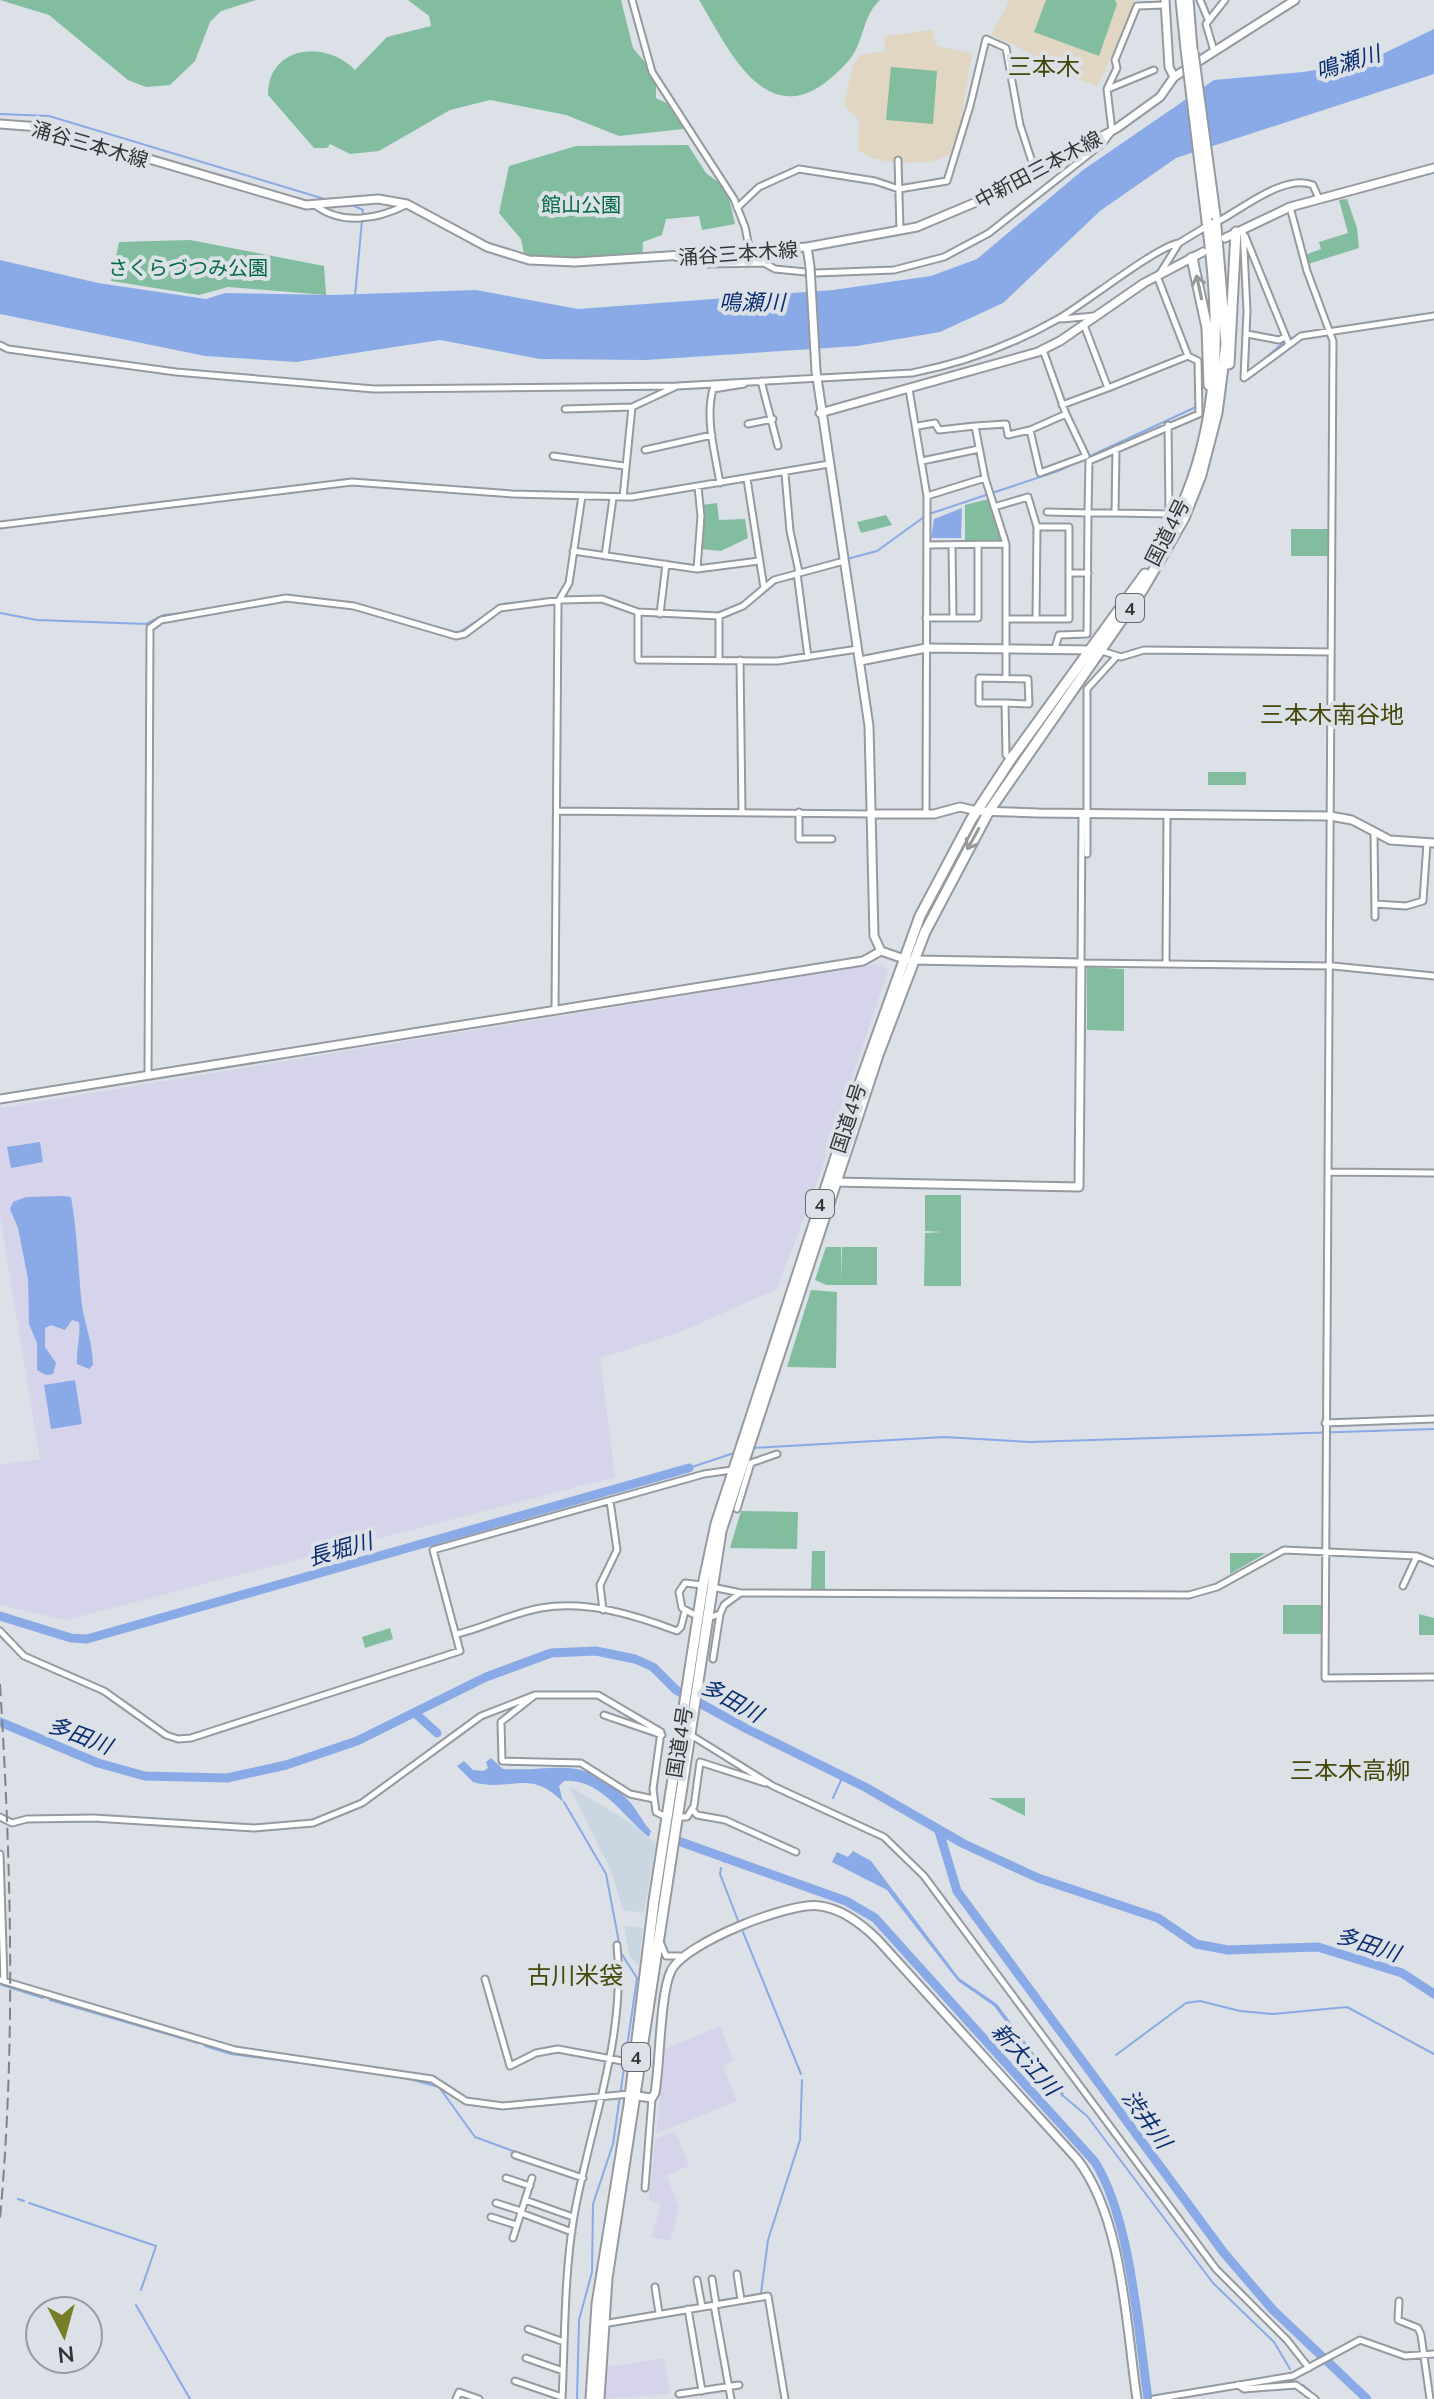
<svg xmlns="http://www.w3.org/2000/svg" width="1434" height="2399" font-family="Mulish,'Noto Sans JP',sans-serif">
  <rect width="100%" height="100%" fill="#dbe1e7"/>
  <path fill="#cad6e2" d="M 569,1786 L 627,1820 L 656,1844 L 644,1913 L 623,1910 L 611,1871 Z
    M 624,1926 L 643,1928 L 639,1966 L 630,1957 Z"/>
  <path fill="#d6d4ea" d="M 878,964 L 888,970 L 818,1180 L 777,1289 L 678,1333 L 600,1358 L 615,1477 L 66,1620 L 0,1605 L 0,1465 L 40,1459 L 0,1217 L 0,1108 Z
    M 720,2026 L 734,2061 L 723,2066 L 737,2101 L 656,2134 L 665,2049 Z
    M 675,2131 L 689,2166 L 655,2180 L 667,2176 L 679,2208 L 670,2241 L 652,2237 L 661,2204 L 649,2200 L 655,2139 Z
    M 664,2358 L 670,2394 L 605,2399 L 606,2367 Z"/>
  <path fill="#e0d6c1" d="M 1010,0 L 1136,0 L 1098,86 L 1051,70 L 1051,66 L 1016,46 L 991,35 Z
    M 932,30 L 937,46 L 972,53 L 958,139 L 949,155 L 931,162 L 895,163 L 872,158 L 858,150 L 859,121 L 844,105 L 853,65 L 861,55 L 885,51 L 884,36 Z"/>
  <path fill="#82bd9f" d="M 0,0 L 256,0 L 221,11 L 210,22 L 195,61 L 170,85 L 146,87 L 128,80 L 49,15 Z
    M 408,0 L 621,0 L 633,48 L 656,76 L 656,98 L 681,110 L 683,129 L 619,136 L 566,115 L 490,100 L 450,110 L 379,151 L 350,154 L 330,144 L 327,148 L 314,148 L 268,95 C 268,46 325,39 355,70 L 387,37 L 431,26 L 429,16 Z
    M 699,0 L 880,0 C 864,14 864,37 853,55 C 845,66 833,77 822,85 C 761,127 725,42 699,0 Z
    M 1046,0 L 1115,0 L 1117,4 L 1099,56 L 1034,32 Z
    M 891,67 L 937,71 L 933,124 L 886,120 Z
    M 688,145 L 706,173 L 727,189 L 735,224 L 702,230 L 699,216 L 666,219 L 662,235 L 643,242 L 642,259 L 573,262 L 524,254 L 521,239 L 499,213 L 509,166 L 576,146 Z
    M 1347,199 L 1357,228 L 1359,248 L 1308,264 L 1305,255 L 1321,249 L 1319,242 L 1348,233 L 1339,200 Z
    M 190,240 L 324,266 L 326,295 L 228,287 L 199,295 L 111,281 L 119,242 Z
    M 989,499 L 1002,542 L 965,542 L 965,505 Z
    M 717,503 L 719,520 L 745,519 L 748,538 L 721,551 L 700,549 L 702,505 Z
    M 886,515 L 892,525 L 861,533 L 857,522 Z
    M 1291,529 L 1328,529 L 1328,556 L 1291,556 Z
    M 1208,772 L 1246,772 L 1246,785 L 1208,785 Z
    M 1087,967 L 1124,969 L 1124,1031 L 1087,1030 Z
    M 925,1195 L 961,1195 L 961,1286 L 924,1286 L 925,1233 L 943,1232 L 925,1231 Z
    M 826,1247 L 841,1247 L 841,1284 L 842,1247 L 877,1247 L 877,1285 L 826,1285 L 815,1280 Z
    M 811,1290 L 837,1292 L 836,1368 L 787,1367 Z
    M 741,1511 L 798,1512 L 797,1549 L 730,1548 Z
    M 812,1551 L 825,1551 L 825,1589 L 811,1589 Z
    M 1230,1553 L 1266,1553 L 1230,1574 Z
    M 1283,1605 L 1322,1605 L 1322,1634 L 1283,1634 Z
    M 1419,1614 L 1434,1618 L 1434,1635 L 1419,1635 Z
    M 390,1628 L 393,1639 L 365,1648 L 362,1637 Z
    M 989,1798 L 1025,1798 L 1025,1816 Z"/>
  <path fill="#89aae6" d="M 1434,29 L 1434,74 L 1176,158 L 1100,211 L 1003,303 L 940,332 L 857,346 L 646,360 L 540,359 L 440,340 L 296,362 L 205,356 L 0,314 L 0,260 L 98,283 L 206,299 L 225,293 L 333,295 L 476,290 L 578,309 L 833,290 L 931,276 L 977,259 L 1083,170 L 1214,80 L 1303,72 L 1366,62 Z
    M 962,508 L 961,538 L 931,538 L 934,519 Z
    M 40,1142 L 43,1162 L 11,1168 L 7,1147 Z
    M 62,1196 L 71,1197 C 77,1231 78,1263 81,1297 C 83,1321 93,1342 93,1365 L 89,1369 L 77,1364 C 76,1349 81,1336 79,1322 L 72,1320 L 65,1330 L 51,1325 L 45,1328 L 45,1347 L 56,1363 L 53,1374 L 46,1375 L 37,1370 L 37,1343 L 29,1324 L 28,1279 L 18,1228 L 10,1209 L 13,1202 L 26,1197 Z
    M 75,1380 L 82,1424 L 51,1429 L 44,1385 Z
    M 491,1758 L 503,1769 C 558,1772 582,1753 628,1800 C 637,1809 642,1822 651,1831 L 649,1837 C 624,1818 600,1777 564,1781 L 559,1786 L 563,1802 C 529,1767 511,1793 473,1782 L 457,1766 L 464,1761 L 473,1770 L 484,1771 L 488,1768 L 486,1762 Z
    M 853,1851 L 871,1861 L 959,1978 L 997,2004 L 1064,2094 L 1062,2097 L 994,2006 L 958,1981 L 887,1890 L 832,1862 L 837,1852 L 848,1857 Z"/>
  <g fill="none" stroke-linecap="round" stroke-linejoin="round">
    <path stroke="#89aae6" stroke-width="2" d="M 0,114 L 49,116 L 328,200
      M 350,204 L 363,210 L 355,296
      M 1290,338 L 1433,314
      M 1262,361 L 1284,342
      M 929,514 L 1058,471 L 1196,407
      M 847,559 L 877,551 L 924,517
      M 569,597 L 598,597
      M 605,597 L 617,602
      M 329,601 L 356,604 L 458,633 L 503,604 L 557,598
      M 227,606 L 287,596
      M 0,613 L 37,620 L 146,624 L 164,615 L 193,612
      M 714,613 L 727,610
      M 752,1448 L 944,1437 L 1030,1442 L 1434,1429
      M 689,1468 L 734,1453
      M 833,1798 L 843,1776
      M 564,1802 L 606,1874 L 621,1953 L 637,1978 L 613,2144 L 593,2204 L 592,2272 L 579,2320 L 577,2399
      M 724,1862 L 726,1856
      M 721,1868 L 720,1874 L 739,1923
      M 743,1932 L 801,2074
      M 2,1985 L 43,1998
      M 50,2000 L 198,2043
      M 205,2046 L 231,2054 L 364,2071
      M 1116,2055 L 1186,2003 L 1200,2001 L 1240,2011 L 1273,2014 L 1347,2007 L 1434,2054
      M 406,2078 L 439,2087 L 475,2137 L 524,2155
      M 1062,2095 L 1087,2116 L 1213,2283 L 1274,2342 L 1290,2369
      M 18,2199 L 24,2201
      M 29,2203 L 156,2246 L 141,2290
      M 761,2293 L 768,2240 L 800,2140 L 802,2080
      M 136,2305 L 190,2399
      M 1303,2385 L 1319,2399"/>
    <path stroke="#89aae6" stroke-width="9" d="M 0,1616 L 71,1638 L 87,1639 L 689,1468
      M 416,1714 L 437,1733
      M 0,1722 L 98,1763 L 145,1776 L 227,1778 L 286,1765 L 357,1741 L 486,1677 L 551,1653 L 596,1651 L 635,1659 L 653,1667 L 676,1690 L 747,1729 L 865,1787 L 964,1844 L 1038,1878 L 1158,1918 L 1196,1944 L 1228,1950 L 1318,1947 L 1402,1973 L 1434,1994
      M 939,1831 L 957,1891 L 1224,2253 L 1273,2310 L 1367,2399
      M 681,1842 L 846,1901 L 875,1918 L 1095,2162 C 1131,2220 1138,2330 1148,2399"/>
    <defs>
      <path id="minor" d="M 632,0 L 652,72 L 734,199 L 745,227 L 750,252
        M 1200,0 L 1208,19
        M 1214,51 L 1206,24 L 1225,0
        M 1108,89 L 1154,70
        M 898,160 L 900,230
        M 315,205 C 342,226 378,219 406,205
        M 1290,207 L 1307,271 L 1333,341 L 1325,1678 L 1434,1677
        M 737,208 L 759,187 L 799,169 L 875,181 L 899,189 L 947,181 L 970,106 L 986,39 L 1006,48 L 1020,125 L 1035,171
        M 1217,222 C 1241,210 1285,173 1313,185 L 1319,199
        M 1243,229 L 1247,311 L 1244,378 L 1301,336 L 1434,316
        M 1245,236 L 1288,342
        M 675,257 L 708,264 L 764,263 L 775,269 L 816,273 L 894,270 L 944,257 L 989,233 L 1103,143 L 1112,131 L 1107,89 L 1117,68 L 1115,60 L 1137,6 L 1165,5
        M 1159,275 L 1179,243 L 1207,226
        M 1157,276 L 1188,356
        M 1062,319 L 1094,316
        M 1084,325 L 1108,388 L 1188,356 L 1198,361 L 1199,414 L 1089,461 L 1088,513 L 1115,513 L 1116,449
        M 1247,334 L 1279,340 L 1285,337
        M 0,345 L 8,349 L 176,372 L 374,389 L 677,386
        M 1043,350 L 1066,414 L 1086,456
        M 761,381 L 778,446
        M 909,389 L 927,496 L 926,814
        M 1062,405 L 1108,388
        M 565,409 L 632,407
        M 748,424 L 773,419
        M 1168,425 L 1169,514
        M 918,426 L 935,423 L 939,430 L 975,426
        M 1030,430 L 1066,414
        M 645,450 L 712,435
        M 553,456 L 624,466
        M 922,461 L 979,449
        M 785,474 L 790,531 L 799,572
        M 747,479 L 764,588
        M 720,483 C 715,454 705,418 713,389 L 744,384
        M 927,496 L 985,478
        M 623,497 L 632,407 L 677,386 L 912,373 C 964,363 1012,345 1058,319 C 1083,305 1157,246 1179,243
        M 994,507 L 1028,497 L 1037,527 L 1069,527 L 1069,573 L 1088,573
        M 1047,512 L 1088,513 L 1087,634 L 1059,635 L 1055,648
        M 1115,513 L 1170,514
        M 0,525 L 352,482 L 512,494 L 632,497 L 829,464
        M 927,545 L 1006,544
        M 952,545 L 953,618
        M 573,551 L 697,569 L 759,561
        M 605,556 L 613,498
        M 697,569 L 701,516 L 698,487
        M 797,573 L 808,657
        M 638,612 L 638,660 L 778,661 L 858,649
        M 660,614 L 666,564
        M 719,616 L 719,660
        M 926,618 L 978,618 L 978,545
        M 1006,619 L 1069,619 L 1069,573
        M 1036,619 L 1037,527
        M 1102,651 L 1121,657 L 1144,650 L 1331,652
        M 740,660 L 742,812
        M 1006,678 L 1006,544 L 985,478 L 975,426 L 1006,424 L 1008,435 L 1030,430 L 1040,473 L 1086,456
        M 1005,703 L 979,703 L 979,678 L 1028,679 L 1029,704 L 1005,703 L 1006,755 L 1010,758
        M 557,811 L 872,814
        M 799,812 L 799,839 L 832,839
        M 1082,814 L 1081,963 L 1333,966 L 1434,976
        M 1374,833 L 1375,917
        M 1087,854 L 1087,689 L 1117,656
        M 1375,904 L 1406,906 L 1423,901 L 1427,843
        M 1166,963 L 1167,815
        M 555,1010 L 558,602 L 569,583 L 582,496
        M 148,1075 L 150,628 L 161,620 L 286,598 L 354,606 L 456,636 L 465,634 L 500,608 L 562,600 L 602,599 L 638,612 L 719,616 L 743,606 L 774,580 L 844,561
        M 1328,1172 L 1434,1173
        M 1325,1423 L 1434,1419
        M 737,1509 L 751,1463 L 777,1454
        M 1403,1586 L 1417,1556
        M 712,1587 L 741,1593 L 1189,1595 L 1217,1587 L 1284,1550 L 1417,1556 L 1434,1563
        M 603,1610 L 600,1585 L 617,1550 L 610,1501
        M 693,1614 L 682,1608 L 679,1592 L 685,1583 L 702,1585
        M 711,1617 L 720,1614 L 724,1605 L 739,1594
        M 0,1631 L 24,1656 L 104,1691 L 166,1735 L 178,1739 L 191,1738 L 460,1651 L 433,1550 L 704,1474 L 732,1470
        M 457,1634 C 486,1627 512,1613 541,1608 C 587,1600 635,1615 677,1631 L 681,1627 L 685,1611
        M 713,1659 L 720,1614
        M 535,1695 L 501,1722 L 502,1761 L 581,1763 L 630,1794 L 654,1799
        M 604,1715 L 662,1735
        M 694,1737 L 773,1786 L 884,1837 L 924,1876 L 1216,2269 L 1287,2340 L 1309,2368
        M 692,1809 L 697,1815 L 725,1820 L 796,1852
        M 0,1817 L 12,1823 L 27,1819 L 94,1818 L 254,1828 L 313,1823 L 362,1803 L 481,1716 L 535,1695 L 598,1695 L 661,1732 L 653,1789 L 656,1812 L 666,1817
        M 677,1817 L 687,1817 L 694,1806 L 700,1762 L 765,1783
        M 0,1854 L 4,1981
        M 661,1944 L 666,1956 L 681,1956
        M 485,1979 L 510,2066 L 536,2053 L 558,2049 L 633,2063
        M 0,1980 L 235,2050 L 432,2079 L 466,2101 L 503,2106 L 630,2094
        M 515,2155 L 583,2178
        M 506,2178 L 530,2186
        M 645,2188 L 652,2098
        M 525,2200 L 532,2178
        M 496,2203 L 521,2211
        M 521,2213 L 572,2232
        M 491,2217 L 516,2225
        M 513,2238 L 525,2200 L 573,2217
        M 737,2274 L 741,2300
        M 712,2279 L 716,2304
        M 697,2280 L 702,2307
        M 655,2287 L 659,2313
        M 1399,2301 L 1398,2320 L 1418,2328 L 1421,2335 L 1430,2399
        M 714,2305 L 731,2399
        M 688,2309 L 702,2391
        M 603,2324 L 768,2296 L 785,2399
        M 528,2329 L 564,2342
        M 526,2358 L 563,2371
        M 515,2381 L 562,2397
        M 1238,2385 L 1244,2389 L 1296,2385 L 1315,2399
        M 679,2394 L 739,2385
        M 456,2399 L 459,2392 L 479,2399
        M 562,2399 C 565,2338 564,2276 574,2216 C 590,2125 626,2039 617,1945
        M 1154,2399 L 1293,2376 L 1360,2340 L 1405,2356 L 1434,2354"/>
      <path id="tertiary" d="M 1174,77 L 1295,0
        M 860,661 L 926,648 L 1094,650
        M 872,814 L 934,814 L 960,807 L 977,811 L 1038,813 L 1330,816 L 1352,820 L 1390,840 L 1434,843
        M 0,1099 L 863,961 L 881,951
        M 833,1182 L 1079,1187 L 1081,963 L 913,960
        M 637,2096 L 652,2098 L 655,2093 C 660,2065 660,1993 671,1971 C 684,1943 791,1901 820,1906 C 843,1909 862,1924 878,1940 L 1077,2159 C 1123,2218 1126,2325 1137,2399"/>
      <path id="secondary" d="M 0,124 L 40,127 L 306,205 L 378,199 L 407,204 L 487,247 L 529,260 L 575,262 L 807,247 L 917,227 L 993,195 L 1117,128 L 1160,97 L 1174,77 L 1169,67 L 1165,0
        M 1225,238 L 1290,207 L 1434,168
        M 807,247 L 810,267
        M 816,371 L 869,726 L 874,936 L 881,951 L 907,960
        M 820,413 L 1038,352 L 1060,341 L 1144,283 L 1203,252"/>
      <path id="trunk" d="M 1181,0 L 1186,49
        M 1188,0 L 1192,49
        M 1192,258 L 1207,328 L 1209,385
        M 1229,364 L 1236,232
        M 1174,523 C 1222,427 1221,324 1207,221
        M 591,2399 L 597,2304 L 629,2105 L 654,1901 L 703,1585 L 716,1524 L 860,1083 L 920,916 L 971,820 L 1011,759 L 1145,574
        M 599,2399 L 607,2278 L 721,1531 L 878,1055 L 925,932 L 989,811 L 1143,589 L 1184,518 L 1201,475 L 1217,413 L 1226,344 L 1215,215"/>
    </defs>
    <use href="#minor" stroke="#949a9f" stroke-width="9"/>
    <use href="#tertiary" stroke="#949a9f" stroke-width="11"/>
    <use href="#secondary" stroke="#949a9f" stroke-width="11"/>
    <use href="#trunk" stroke="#949a9f" stroke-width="13"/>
    <use href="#minor" stroke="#fff" stroke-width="5"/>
    <use href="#tertiary" stroke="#fff" stroke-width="7"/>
    <use href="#secondary" stroke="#fff" stroke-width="7"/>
    <use href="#trunk" stroke="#fff" stroke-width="9"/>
    <path stroke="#7f8287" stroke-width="2" stroke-dasharray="12 6" stroke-linecap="butt" d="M 0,1684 C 11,1863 16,2041 0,2219"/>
    <defs>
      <path id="secondary-bridge" d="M 810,267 L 816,371"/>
      <path id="trunk-bridge" d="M 1186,49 L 1207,221
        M 1193,52 L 1215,215"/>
    </defs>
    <use href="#secondary-bridge" stroke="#949a9f" stroke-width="11" stroke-linecap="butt"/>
    <use href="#trunk-bridge" stroke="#949a9f" stroke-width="13" stroke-linecap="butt"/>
    <use href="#secondary-bridge" stroke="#fff" stroke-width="7"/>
    <use href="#trunk-bridge" stroke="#fff" stroke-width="9"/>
  </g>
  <defs><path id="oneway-shaft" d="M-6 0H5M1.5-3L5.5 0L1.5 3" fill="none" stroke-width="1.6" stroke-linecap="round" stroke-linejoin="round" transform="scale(2)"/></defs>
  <g stroke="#98999a">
    <use href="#oneway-shaft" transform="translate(1199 287) rotate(-102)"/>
    <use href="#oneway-shaft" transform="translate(973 839) rotate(119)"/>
  </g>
  <g text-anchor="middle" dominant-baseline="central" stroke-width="8" stroke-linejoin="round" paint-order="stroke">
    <g fill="#dbe1e7" stroke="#64676b" stroke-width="2">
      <rect x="1116" y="594" width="28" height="28" rx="6"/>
      <rect x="806" y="1190" width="28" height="28" rx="6"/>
      <rect x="622" y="2043" width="28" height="28" rx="6"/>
    </g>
    <g font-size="18" font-weight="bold" fill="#313336">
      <text x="1130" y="608">4</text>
      <text x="820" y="1204">4</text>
      <text x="636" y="2057">4</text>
    </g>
    <g font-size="20" fill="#313336" stroke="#dbe1e7">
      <text transform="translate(90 144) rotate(16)">涌谷三本木線</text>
      <text transform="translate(1038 169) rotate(-28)">中新田三本木線</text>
      <text transform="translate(738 253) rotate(-4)">涌谷三本木線</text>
      <text transform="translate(1167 532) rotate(-63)">国道4号</text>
      <text transform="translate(848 1118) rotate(-72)">国道4号</text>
      <text transform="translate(679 1742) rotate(-81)">国道4号</text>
    </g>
    <g font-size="20" fill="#026845" stroke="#dbe1e7">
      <text x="581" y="204">館山公園</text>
      <text x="188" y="267">さくらづつみ公園</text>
    </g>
    <g font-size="22" font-style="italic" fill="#0a2d72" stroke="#dbe1e7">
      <text transform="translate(1348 62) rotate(-17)">鳴瀬川</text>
      <text x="752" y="302">鳴瀬川</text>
      <text transform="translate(340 1549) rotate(-16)">長堀川</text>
      <text transform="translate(732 1700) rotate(29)">多田川</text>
      <text transform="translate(80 1735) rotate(21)">多田川</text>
      <text transform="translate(1368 1944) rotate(18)">多田川</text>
      <text transform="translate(1026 2059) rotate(48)">新大江川</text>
      <text transform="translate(1147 2119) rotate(54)">渋井川</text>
    </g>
    <g font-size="24" fill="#45480a" stroke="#dbe1e7">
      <text x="1044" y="66">三本木</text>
      <text x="1332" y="714">三本木南谷地</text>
      <text x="1350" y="1770">三本木高柳</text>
      <text x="575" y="1975">古川米袋</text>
    </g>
  </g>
  <g transform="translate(64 2335) rotate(174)"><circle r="38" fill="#dbe1e7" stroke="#979ba0" stroke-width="2"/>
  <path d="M0-6L14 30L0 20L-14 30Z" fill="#787d27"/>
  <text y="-12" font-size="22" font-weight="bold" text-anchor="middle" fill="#313336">N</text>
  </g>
</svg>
